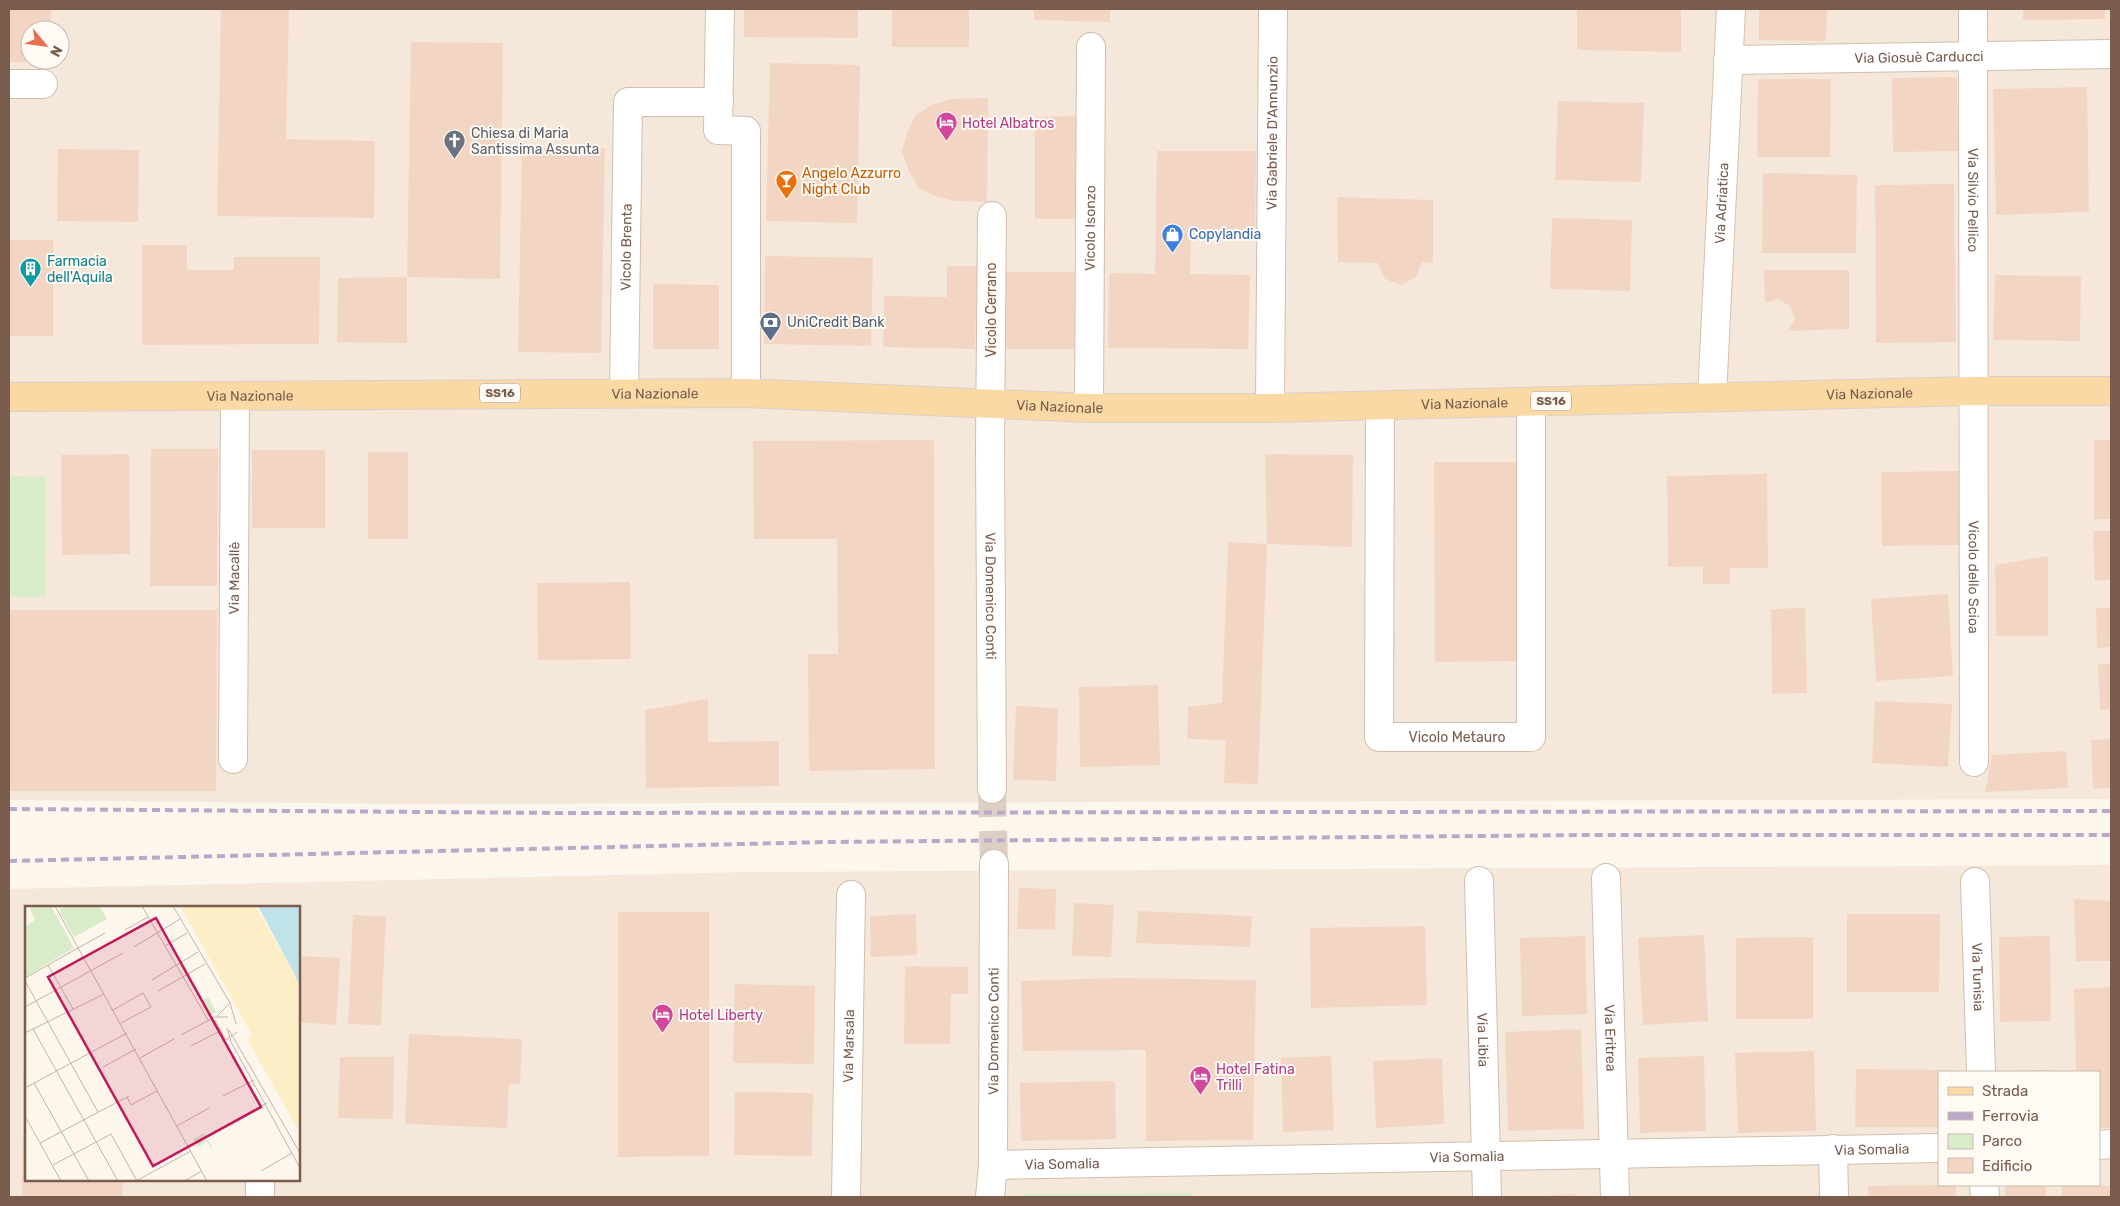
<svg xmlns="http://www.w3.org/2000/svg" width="2120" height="1206" font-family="Rubik,sans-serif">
  <rect width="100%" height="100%" fill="#fdf6ec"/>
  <path fill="#f5e8da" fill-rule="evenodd" d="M 9,9 L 2111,9 L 2111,799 L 414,804 L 9,800 ZM 30,30 L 60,30 L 60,60 L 30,60 Z
    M 2111,865 L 2111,1197 L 9,1197 L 9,889 L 749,872 ZM 26,907 L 299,907 L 299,1180 L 26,1180 ZM 1939,1072 L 2099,1072 L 2099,1185 L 1939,1185 Z"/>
  <path fill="#d8ecc9" d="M 9,476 L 46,477 L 45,597 L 9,597 Z
    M 1191,1193 L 1191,1197 L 1024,1197 L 1024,1194 Z"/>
  <path fill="#f3d5c3" d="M 9,9 L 51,9 L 51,30 L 30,30 L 30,62 L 9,62 Z
    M 221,9 L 289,9 L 286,139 L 375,141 L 374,218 L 217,216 Z
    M 744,9 L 858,9 L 858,38 L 744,37 Z
    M 892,9 L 969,9 L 969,47 L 892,47 Z
    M 1034,9 L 1110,9 L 1110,22 L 1034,20 Z
    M 1577,9 L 1681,9 L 1681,52 L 1577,50 Z
    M 1759,9 L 1827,9 L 1826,41 L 1759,40 Z
    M 2023,9 L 2105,9 L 2105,19 L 2023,20 Z
    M 411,42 L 503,43 L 500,279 L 407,277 Z
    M 770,63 L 860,65 L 857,223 L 766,221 Z
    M 1957,77 L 1958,151 L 1893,152 L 1892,78 Z
    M 1758,79 L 1831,79 L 1830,157 L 1757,157 Z
    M 2087,87 L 2089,212 L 1996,215 L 1993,89 Z
    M 988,98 L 987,202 L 955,201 L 935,196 L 918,187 L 909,171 L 902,152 L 907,132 L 916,115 L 933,104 L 952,99 Z
    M 1558,101 L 1644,103 L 1641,182 L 1555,180 Z
    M 1081,116 L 1080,219 L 1035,219 L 1035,117 Z
    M 522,147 L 605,148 L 601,353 L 518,352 Z
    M 58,149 L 139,150 L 138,222 L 57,221 Z
    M 1157,151 L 1256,151 L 1255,233 L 1191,232 L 1190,274 L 1250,275 L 1248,349 L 1108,348 L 1109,273 L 1155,274 Z
    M 1763,173 L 1857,175 L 1856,253 L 1762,253 Z
    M 1954,184 L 1956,342 L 1876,343 L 1875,185 Z
    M 1337,197 L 1433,200 L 1433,263 L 1422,262 L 1416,277 L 1401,285 L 1385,279 L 1378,263 L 1338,262 Z
    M 1552,218 L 1632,220 L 1630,291 L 1550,289 Z
    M 9,240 L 53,240 L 53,336 L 9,336 Z
    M 142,245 L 187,245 L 187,270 L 234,270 L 234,257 L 320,257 L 319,344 L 142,345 Z
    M 765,256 L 873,258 L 871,346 L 764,344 Z
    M 947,266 L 977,266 L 975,349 L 883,347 L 884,296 L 947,297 Z
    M 1764,270 L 1849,270 L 1849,329 L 1788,331 L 1795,319 L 1790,306 L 1778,299 L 1765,303 Z
    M 1003,272 L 1076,272 L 1076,349 L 1003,349 Z
    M 1995,275 L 2081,276 L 2080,341 L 1993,340 Z
    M 407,277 L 407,343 L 337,342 L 338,278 Z
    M 653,284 L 719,285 L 719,349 L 653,349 Z
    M 934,440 L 935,769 L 809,771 L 808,654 L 838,654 L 837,539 L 754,539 L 753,441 Z
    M 2094,440 L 2111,440 L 2111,519 L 2094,519 Z
    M 151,449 L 218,449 L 217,586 L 150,586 Z
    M 252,450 L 325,450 L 325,528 L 252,528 Z
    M 368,452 L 408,452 L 408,539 L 368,539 Z
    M 129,454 L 130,554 L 62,555 L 61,455 Z
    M 1265,454 L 1353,455 L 1352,547 L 1267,544 Z
    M 1434,462 L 1518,462 L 1517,661 L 1435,662 Z
    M 1960,471 L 1960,545 L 1882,546 L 1881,472 Z
    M 1767,474 L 1768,568 L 1730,568 L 1730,584 L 1703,584 L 1703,566 L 1668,567 L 1667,476 Z
    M 2093,531 L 2111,531 L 2111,580 L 2095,581 Z
    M 1228,542 L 1267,544 L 1258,784 L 1224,783 L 1226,740 L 1187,739 L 1188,707 L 1222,703 Z
    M 2048,556 L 2048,636 L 1996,636 L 1995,565 Z
    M 630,582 L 631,659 L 538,660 L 537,583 Z
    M 1948,594 L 1953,676 L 1876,681 L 1871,599 Z
    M 1805,608 L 1807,693 L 1772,694 L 1771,609 Z
    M 2096,608 L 2111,608 L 2111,647 L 2097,648 Z
    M 9,610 L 217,610 L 216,791 L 9,791 Z
    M 2098,664 L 2111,664 L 2111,709 L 2100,710 Z
    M 1158,685 L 1160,765 L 1080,767 L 1079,687 Z
    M 708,699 L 708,742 L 779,741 L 779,786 L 646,788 L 645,710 Z
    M 1875,701 L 1952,704 L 1948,767 L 1872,763 Z
    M 1016,706 L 1058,708 L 1056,781 L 1013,780 Z
    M 2111,739 L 2111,788 L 2093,789 L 2091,740 Z
    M 2066,751 L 2068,788 L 1985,792 L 1992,755 Z
    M 1019,888 L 1056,889 L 1055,930 L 1017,929 Z
    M 2074,899 L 2111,901 L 2111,961 L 2076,961 Z
    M 1074,903 L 1114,905 L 1111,957 L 1072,956 Z
    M 1138,911 L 1252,916 L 1250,947 L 1136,943 Z
    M 618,912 L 709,912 L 709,1156 L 618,1157 Z
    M 916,914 L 917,955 L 871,957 L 870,916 Z
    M 1847,914 L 1940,914 L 1939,992 L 1847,992 Z
    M 353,915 L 386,916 L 381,1025 L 348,1024 Z
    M 1425,926 L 1427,1005 L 1311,1008 L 1310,928 Z
    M 1704,935 L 1708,1021 L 1643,1025 L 1638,938 Z
    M 1585,936 L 1587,1014 L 1522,1016 L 1520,938 Z
    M 2050,936 L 2051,1021 L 2000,1022 L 1999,937 Z
    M 1813,937 L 1813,1019 L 1736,1019 L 1736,938 Z
    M 299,956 L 340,958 L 336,1025 L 299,1022 Z
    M 25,960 L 26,1180 L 123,1180 L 122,1197 L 22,1197 Z
    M 905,966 L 968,967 L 968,994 L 951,994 L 950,1044 L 904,1044 Z
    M 1117,978 L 1256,980 L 1253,1140 L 1146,1141 L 1146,1050 L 1023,1051 L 1021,981 Z
    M 735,984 L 815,986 L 814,1064 L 733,1063 Z
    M 2111,987 L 2111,1128 L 2099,1128 L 2099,1072 L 2076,1072 L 2074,989 Z
    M 1581,1029 L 1584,1129 L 1508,1131 L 1505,1032 Z
    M 409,1034 L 522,1039 L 520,1084 L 509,1084 L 507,1128 L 405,1124 Z
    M 1814,1051 L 1816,1131 L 1738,1133 L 1735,1053 Z
    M 1331,1056 L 1334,1130 L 1283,1132 L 1281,1058 Z
    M 1704,1056 L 1706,1131 L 1640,1133 L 1638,1058 Z
    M 340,1057 L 394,1057 L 393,1119 L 338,1118 Z
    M 1442,1058 L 1444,1124 L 1376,1128 L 1373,1061 Z
    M 1856,1069 L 1948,1070 L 1948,1072 L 1939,1072 L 1939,1127 L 1855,1127 Z
    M 2051,1070 L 2051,1072 L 2010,1072 L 2010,1071 Z
    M 1115,1081 L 1116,1139 L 1021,1141 L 1020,1083 Z
    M 735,1092 L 813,1093 L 812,1156 L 734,1155 Z
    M 1956,1185 L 1956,1197 L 1868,1197 L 1868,1186 Z
    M 2015,1185 L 2046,1185 L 2046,1197 L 2005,1197 L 2005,1187 Z
    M 2062,1185 L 2111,1186 L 2111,1197 L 2062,1197 Z
    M 1577,1194 L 1577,1197 L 1540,1197 L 1540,1196 Z"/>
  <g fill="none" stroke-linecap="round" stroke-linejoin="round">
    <path stroke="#dcd0c4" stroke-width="28" stroke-dasharray="28 14" stroke-linecap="butt" d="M 992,789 L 994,864"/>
    <defs>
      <g id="street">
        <path d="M 720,9 L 718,130 L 746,131 L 746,393"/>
        <path id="s1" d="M 1973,9 L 1974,762"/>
        <path id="s2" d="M 1728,60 L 2111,54"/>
        <path d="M 9,84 L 43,84"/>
        <path id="s3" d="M 992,216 L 990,448 L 992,789"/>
        <path id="s4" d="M 624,392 L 628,102 L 719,102"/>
        <path id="s5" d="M 1380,406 L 1379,737 L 1531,737 L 1531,402"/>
        <path id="s6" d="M 1089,408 L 1091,47"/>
        <path id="s7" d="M 1270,408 L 1273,9"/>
        <path id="s8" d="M 233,759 L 235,396"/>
        <path id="s9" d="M 1606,878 L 1615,1197"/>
        <path id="s10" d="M 1479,881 L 1487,1197"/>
        <path id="s11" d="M 1975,882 L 1981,1072"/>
        <path d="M 2099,1145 L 2111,1144"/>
        <path d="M 1833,1149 L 1834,1197"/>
        <path id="s12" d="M 993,1165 L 1939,1148"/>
        <path d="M 1984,1185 L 1985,1197"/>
        <path d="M 260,1197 L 260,1180"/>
        <path id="s13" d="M 846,1197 L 851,895"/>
        <path id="s14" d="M 990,1197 L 993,1165 L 994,864"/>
      </g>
      <g id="secondary">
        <path id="s15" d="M 1712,397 L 1731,9"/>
      </g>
      <g id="primary">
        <path id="s16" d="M 9,397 L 746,393 L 1089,408 L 1270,408 L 1974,391 L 2111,391"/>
      </g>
    </defs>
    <use href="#street" stroke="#d1beb0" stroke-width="30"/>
    <use href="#secondary" stroke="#d6c0b0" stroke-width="30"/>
    <use href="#primary" stroke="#dad1cd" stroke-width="30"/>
    <use href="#street" stroke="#fff" stroke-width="28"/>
    <use href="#secondary" stroke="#fff" stroke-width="28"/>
    <use href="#primary" stroke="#fbd9a5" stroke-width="28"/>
    <path stroke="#b9a8c9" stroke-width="4" stroke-dasharray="8 5" stroke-linecap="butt" d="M 9,809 L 566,813 L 2111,811
      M 9,861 L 828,842 L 1587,835 L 2111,835"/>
  </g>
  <defs>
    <symbol id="hotel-pin" viewBox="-11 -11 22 30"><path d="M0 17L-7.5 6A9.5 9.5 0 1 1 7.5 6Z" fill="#d1479c" stroke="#fffaf3"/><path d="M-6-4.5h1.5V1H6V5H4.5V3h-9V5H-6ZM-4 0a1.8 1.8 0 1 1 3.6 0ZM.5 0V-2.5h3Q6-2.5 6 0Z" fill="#fff"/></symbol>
    <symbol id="church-pin" viewBox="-11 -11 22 30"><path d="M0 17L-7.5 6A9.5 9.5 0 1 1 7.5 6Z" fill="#6b7280" stroke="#fffaf3"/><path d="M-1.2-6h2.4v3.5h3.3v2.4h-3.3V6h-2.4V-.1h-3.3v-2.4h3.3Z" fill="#fff"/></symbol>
    <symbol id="bar-pin" viewBox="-11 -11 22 30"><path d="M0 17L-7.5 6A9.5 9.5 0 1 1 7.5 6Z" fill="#e8710a" stroke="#fffaf3"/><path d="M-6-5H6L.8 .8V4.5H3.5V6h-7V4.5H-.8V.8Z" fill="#fff"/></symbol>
    <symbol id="shop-pin" viewBox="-11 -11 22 30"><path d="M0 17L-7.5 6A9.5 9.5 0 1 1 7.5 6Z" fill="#3f7fe0" stroke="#fffaf3"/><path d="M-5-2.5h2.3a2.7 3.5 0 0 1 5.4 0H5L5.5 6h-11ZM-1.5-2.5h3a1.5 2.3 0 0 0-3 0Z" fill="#fff"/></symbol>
    <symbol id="building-pin" viewBox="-11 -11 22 30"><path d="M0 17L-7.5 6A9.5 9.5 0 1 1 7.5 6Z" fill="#0f9aa8" stroke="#fffaf3"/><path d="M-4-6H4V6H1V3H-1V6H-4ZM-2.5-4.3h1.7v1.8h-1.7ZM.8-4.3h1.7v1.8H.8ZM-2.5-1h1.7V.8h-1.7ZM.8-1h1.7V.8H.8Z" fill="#fff"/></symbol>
    <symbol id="bank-pin" viewBox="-11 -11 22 30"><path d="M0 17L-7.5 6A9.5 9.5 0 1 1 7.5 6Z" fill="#5c6f8a" stroke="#fffaf3"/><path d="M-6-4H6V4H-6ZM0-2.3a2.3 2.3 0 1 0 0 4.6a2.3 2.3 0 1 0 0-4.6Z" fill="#fff"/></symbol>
  </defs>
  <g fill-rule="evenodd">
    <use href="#hotel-pin" x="934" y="110" width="25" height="34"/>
    <use href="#church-pin" x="442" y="128" width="25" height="34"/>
    <use href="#bar-pin" x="774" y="168" width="25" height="34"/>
    <use href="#shop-pin" x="1160" y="222" width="25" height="34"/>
    <use href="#building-pin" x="18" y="256" width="25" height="34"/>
    <use href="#bank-pin" x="758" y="310" width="25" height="34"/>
    <use href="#hotel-pin" x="650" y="1002" width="25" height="34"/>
    <use href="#hotel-pin" x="1188" y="1064" width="25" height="34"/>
  </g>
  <g text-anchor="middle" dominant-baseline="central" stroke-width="4" stroke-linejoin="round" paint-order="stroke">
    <g fill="#fffaf3" stroke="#a28b7f" stroke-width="1">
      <rect x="480" y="383.5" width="40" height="19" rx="4"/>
      <rect x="1531" y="391.5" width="40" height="19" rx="4"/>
    </g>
    <g font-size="12" font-weight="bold" fill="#7a5c4d">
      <text x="500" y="393">SS16</text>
      <text x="1551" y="401">SS16</text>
    </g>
    <g font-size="14" fill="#7a5c4d" stroke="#fffaf3">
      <text stroke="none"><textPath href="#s2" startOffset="191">Via Giosuè Carducci</textPath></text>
      <text stroke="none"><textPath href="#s7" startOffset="275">Via Gabriele D'Annunzio</textPath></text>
      <text stroke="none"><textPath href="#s1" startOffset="191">Via Silvio Pellico</textPath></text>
      <text stroke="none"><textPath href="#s15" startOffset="194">Via Adriatica</textPath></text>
      <text stroke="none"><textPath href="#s6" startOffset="180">Vicolo Isonzo</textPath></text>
      <text stroke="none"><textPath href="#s4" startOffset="145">Vicolo Brenta</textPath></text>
      <text transform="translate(991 310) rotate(-90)">Vicolo Cerrano</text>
      <text stroke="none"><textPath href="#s16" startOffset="646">Via Nazionale</textPath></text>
      <text stroke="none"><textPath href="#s16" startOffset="1861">Via Nazionale</textPath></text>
      <text stroke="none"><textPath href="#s16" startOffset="241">Via Nazionale</textPath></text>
      <text stroke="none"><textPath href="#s16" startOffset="1456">Via Nazionale</textPath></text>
      <text stroke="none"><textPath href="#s16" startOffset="1051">Via Nazionale</textPath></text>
      <text stroke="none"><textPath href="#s1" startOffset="568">Vicolo dello Scioa</textPath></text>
      <text stroke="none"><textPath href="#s8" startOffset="181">Via Macallè</textPath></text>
      <text stroke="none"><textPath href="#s3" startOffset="380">Via Domenico Conti</textPath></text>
      <text stroke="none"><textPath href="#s5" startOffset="409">Vicolo Metauro</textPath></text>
      <text stroke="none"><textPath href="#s11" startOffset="95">Via Tunisia</textPath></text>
      <text stroke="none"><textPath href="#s14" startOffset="166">Via Domenico Conti</textPath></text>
      <text stroke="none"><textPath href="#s9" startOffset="160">Via Eritrea</textPath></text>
      <text stroke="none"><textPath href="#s10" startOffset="159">Via Libia</textPath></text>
      <text stroke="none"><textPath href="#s13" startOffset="151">Via Marsala</textPath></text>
      <text stroke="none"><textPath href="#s12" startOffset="879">Via Somalia</textPath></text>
      <text stroke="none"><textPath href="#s12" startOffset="474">Via Somalia</textPath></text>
      <text stroke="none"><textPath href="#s12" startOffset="69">Via Somalia</textPath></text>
    </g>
    <g font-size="14" fill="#b23c85" stroke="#fffaf3" text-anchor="start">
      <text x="962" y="123">Hotel Albatros</text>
      <text x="679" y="1015">Hotel Liberty</text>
      <text x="1216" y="1069">Hotel Fatina<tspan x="1216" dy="16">Trilli</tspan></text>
    </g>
    <g font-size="14" fill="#5b616d" stroke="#fffaf3" text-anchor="start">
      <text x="471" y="133">Chiesa di Maria<tspan x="471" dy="16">Santissima Assunta</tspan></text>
    </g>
    <g font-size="14" fill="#c56008" stroke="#fffaf3" text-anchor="start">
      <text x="802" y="173">Angelo Azzurro<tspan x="802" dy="16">Night Club</tspan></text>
    </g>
    <g font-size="14" fill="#366cbe" stroke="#fffaf3" text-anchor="start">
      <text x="1189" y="234">Copylandia</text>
    </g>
    <g font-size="14" fill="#0d838f" stroke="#fffaf3" text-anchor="start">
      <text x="47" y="261">Farmacia<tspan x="47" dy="16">dell'Aquila</tspan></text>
    </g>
    <g font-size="14" fill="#4e5e75" stroke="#fffaf3" text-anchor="start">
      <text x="787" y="322">UniCredit Bank</text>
    </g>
  </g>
  <g transform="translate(25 906)">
    <rect width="275" height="275" fill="#fdf6ec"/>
    <path d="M 9,0 L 26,0 L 49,42 L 0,71 L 0,20 L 10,14 L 5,3 ZM 41,0 L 74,0 L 82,13 L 49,31 L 34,4 ZM 183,91 L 191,106 L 184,110 L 176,95 ZM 179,227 L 187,241 L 186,242 L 182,235 L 173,241 L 168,233 Z" fill="#d8ecc9"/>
    <path d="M 155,0 L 230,0 L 273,73 L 275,227 L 222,133 L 227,129 Z" fill="#fcefc7"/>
    <path d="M 233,0 L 275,0 L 275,79 L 272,73 Z" fill="#bfe3e8"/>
    <path fill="none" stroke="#c5b3a7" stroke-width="1" d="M 30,0 L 182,275M 117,0 L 183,114M 148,0 L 205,97 L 211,118M 100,24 L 123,11M 140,40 L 162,27M 109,41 L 155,13M 53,42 L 80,27M 23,59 L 48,103M 0,72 L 53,42M 127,74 L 173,46M 0,75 L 73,206M 133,85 L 180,58M 0,101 L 98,47M 88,104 L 118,87 L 126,101 L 96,117M 192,110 L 205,97M 190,114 L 201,134 L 212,126M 202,122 L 206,136 L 275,262M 8,123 L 93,275M 204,124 L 275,247M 0,127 L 79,88M 156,129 L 190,111 L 203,111M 166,140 L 195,125M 115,152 L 149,133M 78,161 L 111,143M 9,177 L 64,275M 0,182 L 102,127M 198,190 L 229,174M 102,191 L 106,199 L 132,185M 0,210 L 36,275M 211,214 L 242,197M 152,220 L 184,202M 15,237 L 104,190M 28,259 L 86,228 L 112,275M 236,265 L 267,247M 111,275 L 166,245M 159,275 L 177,265"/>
    <path fill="#c2185b" fill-opacity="0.15" stroke="#c2185b" stroke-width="2.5" d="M 131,12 L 236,201 L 128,260 L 23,71 Z"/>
    <rect width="275" height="275" fill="none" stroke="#7a5c4d" stroke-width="2.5"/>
  </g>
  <rect width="2120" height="1206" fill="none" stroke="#7a5c4d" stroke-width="20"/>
  <rect x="1938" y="1071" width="162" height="115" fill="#fffaf3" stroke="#cabbb1"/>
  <rect x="1948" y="1087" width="25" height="8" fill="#fbd9a5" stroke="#cabbb1"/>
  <text x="1982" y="1096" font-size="15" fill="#7a5c4d">Strada</text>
  <rect x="1948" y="1112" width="25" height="8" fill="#b9a8c9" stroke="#cabbb1"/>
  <text x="1982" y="1121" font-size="15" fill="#7a5c4d">Ferrovia</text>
  <rect x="1948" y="1134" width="25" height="15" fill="#d8ecc9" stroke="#cabbb1"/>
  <text x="1982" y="1146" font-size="15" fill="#7a5c4d">Parco</text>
  <rect x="1948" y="1158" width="25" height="15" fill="#f3d5c3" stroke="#cabbb1"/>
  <text x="1982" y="1171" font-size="15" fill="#7a5c4d">Edificio</text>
  <g transform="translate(45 45) rotate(119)"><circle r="24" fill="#fffaf3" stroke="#cabbb1"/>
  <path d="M0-4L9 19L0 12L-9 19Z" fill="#e76f51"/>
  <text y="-8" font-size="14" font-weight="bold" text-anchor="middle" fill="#7a5c4d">N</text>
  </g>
</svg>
